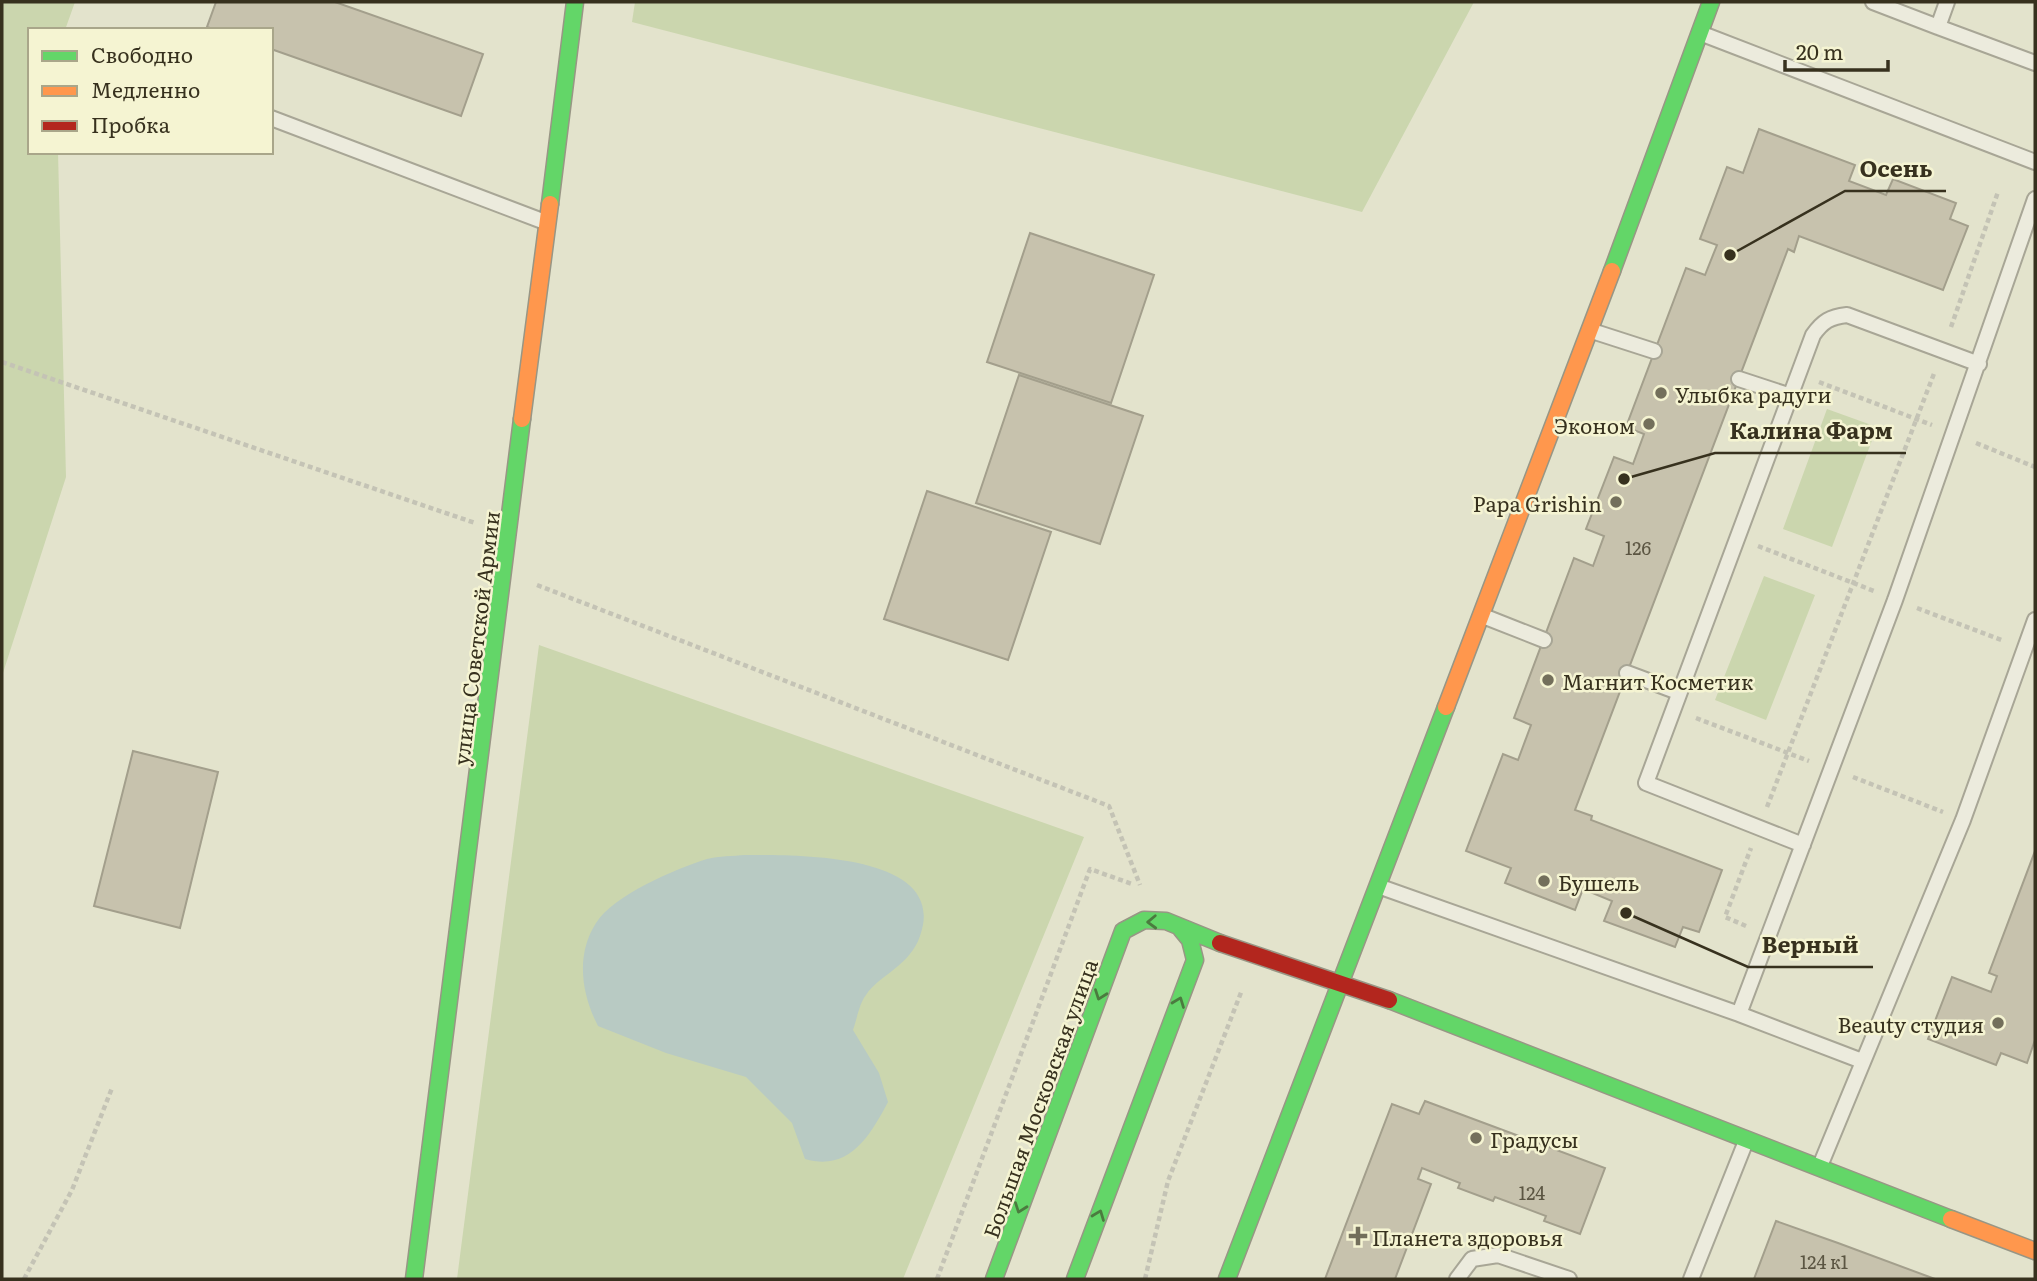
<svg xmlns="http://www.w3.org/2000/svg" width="2037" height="1281" font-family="Literata,serif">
  <rect width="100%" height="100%" fill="#e3e3cc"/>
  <path fill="#cbd6ae" d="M 2,2 L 75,2 L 65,30 L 30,30 L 30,152 L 58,152 L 66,477 L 2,676 Z
    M 635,2 L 1474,2 L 1362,212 L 632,22 Z
    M 1827,409 L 1877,427 L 1832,547 L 1783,529 Z
    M 1764,576 L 1815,595 L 1766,720 L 1715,700 Z
    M 539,645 L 1084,837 L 903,1279 L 457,1279 Z"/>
  <path fill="#b8cac3" d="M 745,855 C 794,855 950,852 920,936 C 910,966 879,975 866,995 C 859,1004 857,1019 853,1030 L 879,1073 L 888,1102 C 870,1136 849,1172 805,1159 L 792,1123 L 746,1077 L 666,1053 L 598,1026 C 582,995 575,956 596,923 C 614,895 675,869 707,859 C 719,856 733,856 745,855 Z"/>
  <path fill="#c7c2ad" stroke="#a39f8c" stroke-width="2" d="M 216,2 L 335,2 L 483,54 L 461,116 L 271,49 L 271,30 L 216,30 L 207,27 Z
    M 1759,129 L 1855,165 L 1849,181 L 1886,195 L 1893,179 L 1956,203 L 1950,219 L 1968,226 L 1943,290 L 1799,236 L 1794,252 L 1788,249 L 1575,810 L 1592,816 L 1591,820 L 1722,870 L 1699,932 L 1683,927 L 1675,947 L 1604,921 L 1612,901 L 1583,889 L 1575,910 L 1505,883 L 1511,868 L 1466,851 L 1503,754 L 1518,760 L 1531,725 L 1514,718 L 1574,558 L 1593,566 L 1604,536 L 1586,529 L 1614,457 L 1633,464 L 1644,434 L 1626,427 L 1686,268 L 1705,275 L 1717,245 L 1700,239 L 1727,167 L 1743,173 Z
    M 1030,233 L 1154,275 L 1111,403 L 987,362 Z
    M 1019,375 L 1143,416 L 1100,544 L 976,503 Z
    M 927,491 L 1051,532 L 1008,660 L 884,619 Z
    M 133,751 L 218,772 L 180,928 L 94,906 Z
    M 2035,851 L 2035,1040 L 2027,1063 L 2001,1053 L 1996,1065 L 1928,1039 L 1952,977 L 1991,992 L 1997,976 L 1989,973 Z
    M 1425,1101 L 1605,1168 L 1580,1234 L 1544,1221 L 1546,1216 L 1495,1197 L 1493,1201 L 1458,1188 L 1460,1183 L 1422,1168 L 1418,1179 L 1431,1184 L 1395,1279 L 1325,1279 L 1392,1104 L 1419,1114 Z
    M 1776,1221 L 1838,1243 L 1935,1279 L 1754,1279 Z"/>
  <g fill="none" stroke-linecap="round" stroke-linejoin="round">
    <defs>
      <path id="lane" d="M 1873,2 L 1938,27 L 1947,2
        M 1938,27 L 2035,63
        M 1700,33 L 2035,162
        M 271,118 L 545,222
        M 1592,331 L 1654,351
        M 1739,379 L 1791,396
        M 1483,616 L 1544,640
        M 1627,673 L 1678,692
        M 1803,845 L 1646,783 L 1813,335 C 1823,321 1830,317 1847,315 L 1979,364
        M 1378,886 L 1739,1014
        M 1862,1061 L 1739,1014 L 1895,600 L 2035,199
        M 1820,1166 L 1963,820 L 2035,620
        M 1457,1279 L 1472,1259 L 1498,1255 L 1569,1279
        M 1691,1279 L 1746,1141"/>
      <path id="fast" d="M 550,204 L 575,2
        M 1612,271 L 1711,2
        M 1389,1000 L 1951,1219
        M 414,1279 L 522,419
        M 994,1279 L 1123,931 L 1144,920 L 1166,921 L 1220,943
        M 1075,1279 L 1195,960 L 1190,940 L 1181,929
        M 1227,1279 L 1446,707"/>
      <path id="slow" d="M 522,419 L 550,204
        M 1446,707 L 1612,271
        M 1951,1219 L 2035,1251"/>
      <path id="jam" d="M 1220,943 L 1389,1000"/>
    </defs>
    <use href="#lane" stroke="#a8a696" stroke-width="18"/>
    <use href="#fast" stroke="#989685" stroke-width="19"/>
    <use href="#slow" stroke="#989685" stroke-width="19"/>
    <use href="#jam" stroke="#989685" stroke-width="19"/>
    <path stroke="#c4c3b5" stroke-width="4.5" stroke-dasharray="5 3.5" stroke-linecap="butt" d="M 1951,327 L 1998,192
      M 2,362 L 475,523
      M 1819,382 L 1932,425
      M 1976,443 L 2035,467
      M 1758,546 L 1874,591
      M 537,585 L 1109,806 L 1140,885
      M 1917,608 L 2004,641
      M 1696,718 L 1809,761
      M 1853,777 L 1943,812
      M 1767,807 L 1935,371
      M 1746,926 L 1725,917 L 1751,848
      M 24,1279 L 72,1190 L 112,1088
      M 937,1279 L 1090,869 L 1132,884
      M 1145,1279 L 1168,1181 L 1242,990"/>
    <use href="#lane" stroke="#ecebdd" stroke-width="14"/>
    <use href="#fast" stroke="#63d668" stroke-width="16"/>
    <use href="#slow" stroke="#ff974d" stroke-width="16"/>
    <use href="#jam" stroke="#b3261e" stroke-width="16"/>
  </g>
  <defs><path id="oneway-chevron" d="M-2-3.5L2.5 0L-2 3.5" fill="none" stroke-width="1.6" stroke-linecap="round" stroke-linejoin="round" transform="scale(1.75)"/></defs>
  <g stroke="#4b7b3f">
    <use href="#oneway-chevron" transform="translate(1152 922) rotate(178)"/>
    <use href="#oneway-chevron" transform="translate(1100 995) rotate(110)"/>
    <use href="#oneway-chevron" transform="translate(1179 1002) rotate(-69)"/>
    <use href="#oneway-chevron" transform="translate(1020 1208) rotate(110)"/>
    <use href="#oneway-chevron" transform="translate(1099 1215) rotate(-69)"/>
  </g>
  <g fill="#736f5b" stroke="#f5f4d2" stroke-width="2.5">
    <circle cx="1661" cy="393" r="7"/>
    <circle cx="1649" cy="424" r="7"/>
    <circle cx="1616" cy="502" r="7"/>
    <circle cx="1548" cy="680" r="7"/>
    <circle cx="1544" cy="881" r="7"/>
    <circle cx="1998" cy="1023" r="7"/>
    <circle cx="1476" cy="1138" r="7"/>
    <path d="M1354.5 1225.5h7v7h7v7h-7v7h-7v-7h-7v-7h7z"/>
  </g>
  <g text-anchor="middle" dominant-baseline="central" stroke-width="5" stroke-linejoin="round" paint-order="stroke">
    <g font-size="18" fill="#5b5542">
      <text x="1638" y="547">126</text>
      <text x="1532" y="1192">124</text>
      <text x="1824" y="1261">124 к1</text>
    </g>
    <g font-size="21" fill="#37311e" stroke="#f5f4d2" text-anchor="start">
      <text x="1675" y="393">Улыбка радуги</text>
      <text x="1635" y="424" text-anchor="end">Эконом</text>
      <text x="1602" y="502" text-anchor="end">Papa Grishin</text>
      <text x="1562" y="680">Магнит Косметик</text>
      <text x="1558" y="881">Бушель</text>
      <text x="1984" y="1023" text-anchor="end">Beauty студия</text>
      <text x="1490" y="1138">Градусы</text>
      <text x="1372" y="1236">Планета здоровья</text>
    </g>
    <g font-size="21" fill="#37311e" stroke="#f5f4d2">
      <text transform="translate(475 638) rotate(-83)">улица Советской Армии</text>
      <text transform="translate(1039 1098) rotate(-70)">Большая Московская улица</text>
    </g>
  </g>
  <path fill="none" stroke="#37311e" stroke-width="2.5" d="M1730 255L1845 191H1946M1624 479L1715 453H1906M1626 913L1748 967H1873"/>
  <g fill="#37311e" stroke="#f5f4d2" stroke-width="2.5">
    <circle cx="1730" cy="255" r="7"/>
    <circle cx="1624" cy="479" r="7"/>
    <circle cx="1626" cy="913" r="7"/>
  </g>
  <g font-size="23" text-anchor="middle" font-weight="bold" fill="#37311e" stroke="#f5f4d2" stroke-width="5" stroke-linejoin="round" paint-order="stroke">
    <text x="1896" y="177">Осень</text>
    <text x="1811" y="439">Калина Фарм</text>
    <text x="1810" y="953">Верный</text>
  </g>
  <rect width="2037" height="1281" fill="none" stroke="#37311e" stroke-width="7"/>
  <rect x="28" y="28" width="245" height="126" fill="#f5f4d2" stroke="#a9a68a" stroke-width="2"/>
  <rect x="42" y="51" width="35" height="10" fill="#63d668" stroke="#a9a68a" stroke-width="2"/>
  <text x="91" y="63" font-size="21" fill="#37311e">Свободно</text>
  <rect x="42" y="86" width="35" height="10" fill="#ff974d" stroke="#a9a68a" stroke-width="2"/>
  <text x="91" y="98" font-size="21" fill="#37311e">Медленно</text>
  <rect x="42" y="121" width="35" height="10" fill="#b3261e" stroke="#a9a68a" stroke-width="2"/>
  <text x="91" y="133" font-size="21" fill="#37311e">Пробка</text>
  <path d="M1785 60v10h103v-10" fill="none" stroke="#37311e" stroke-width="3.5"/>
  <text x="1796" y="60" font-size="21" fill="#37311e" stroke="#f5f4d2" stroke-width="5" paint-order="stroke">20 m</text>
</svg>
